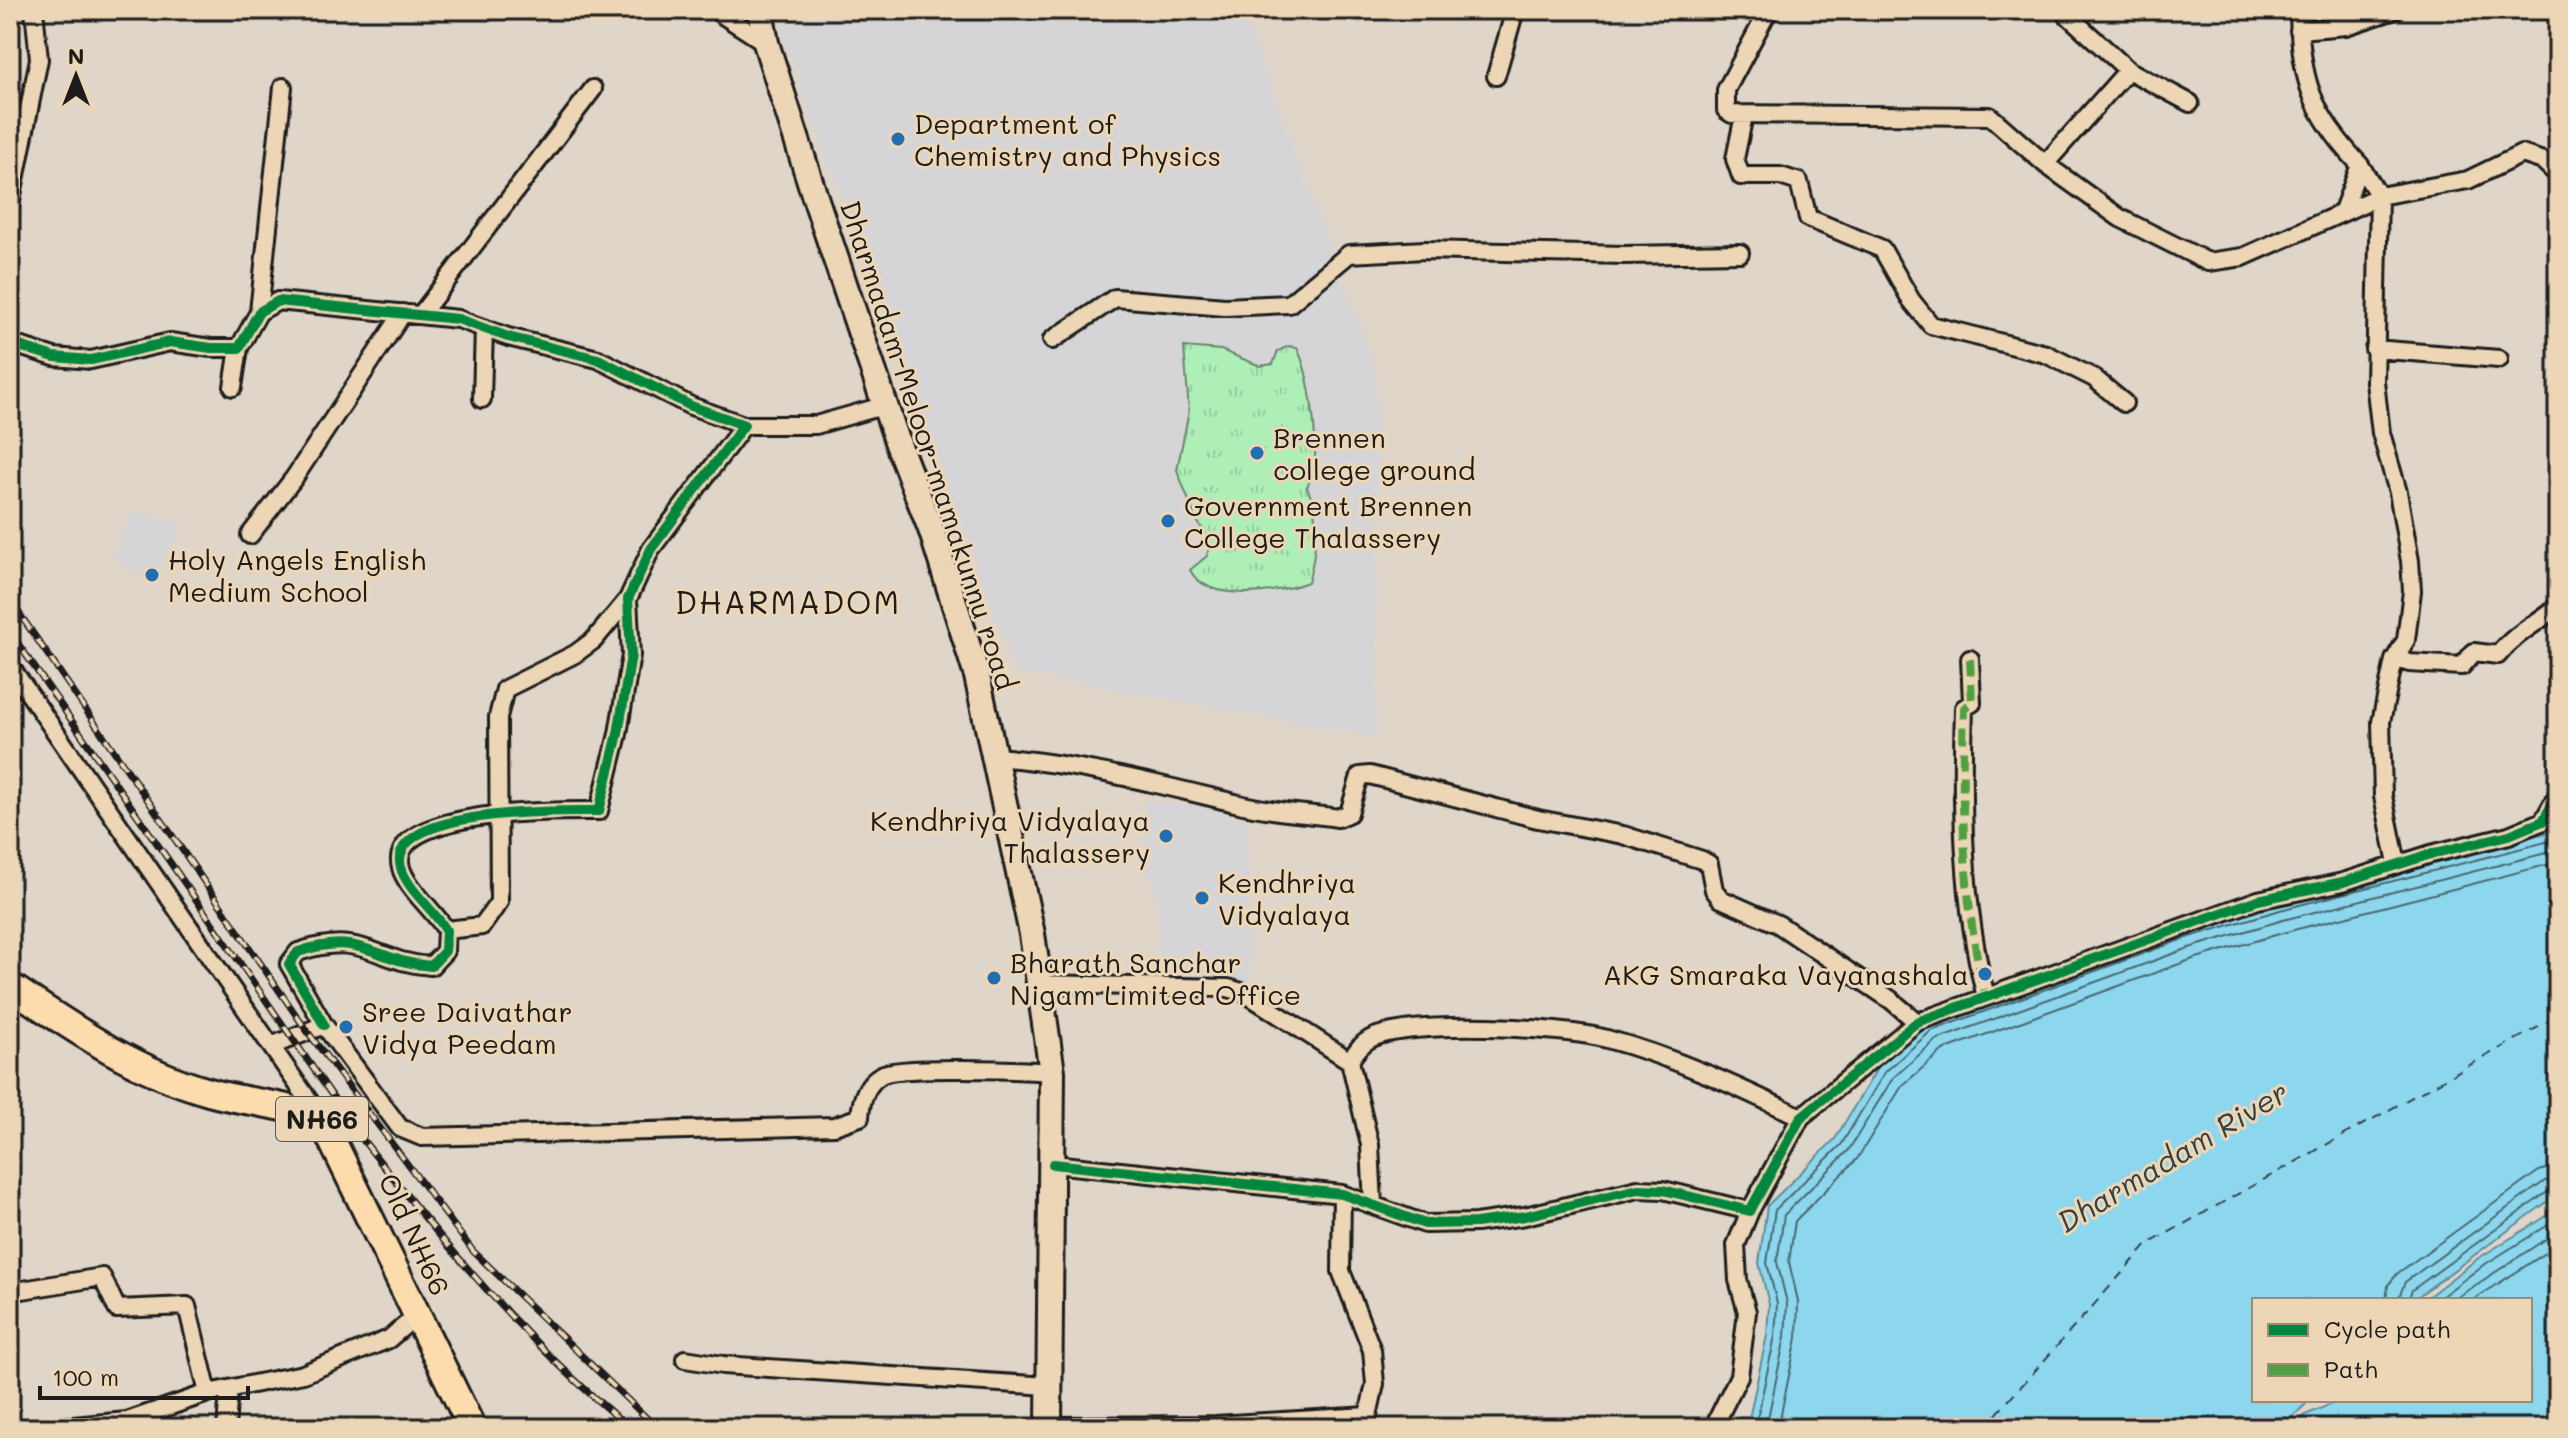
<svg xmlns="http://www.w3.org/2000/svg" width="2568" height="1438" font-family="Mali,sans-serif">
  <defs>
    <pattern id="park-tufts" width="24" height="20" patternUnits="userSpaceOnUse" patternTransform="scale(2)"><rect width="24" height="20" fill="#aeefb8"/><path d="M3 7l-1-3M5 7V3M7 7l1-3M15 17l-1-3M17 17v-4M19 17l1-3" fill="none" stroke="#95cc9e"/></pattern>
  </defs>
  <rect width="100%" height="100%" fill="#dfd5c9"/>
  <filter id="ink" filterUnits="userSpaceOnUse"><feTurbulence type="fractalNoise" baseFrequency=".0125" numOctaves="2"/><feDisplacementMap in="SourceGraphic" scale="16" xChannelSelector="R" yChannelSelector="G"/><feConvolveMatrix kernelMatrix="1 2 1 2 8 2 1 2 1" color-interpolation-filters="sRGB"/></filter>
  <g filter="url(#ink)">
    <path fill="#d5d5d7" d="M 870,10 L 1242,10 L 1377,372 L 1377,737 L 1015,671 L 779,26 Z
      M 133,512 L 184,524 L 150,582 L 112,557 Z
      M 1158,802 L 1203,806 L 1226,812 L 1232,819 L 1247,819 L 1250,985 L 1159,982 L 1158,913 L 1155,883 L 1147,871 L 1145,803 Z"/>
    <path fill="url(#park-tufts)" stroke="#65866a" stroke-width="2" d="M 1289,346 L 1297,348 C 1311,376 1318,440 1314,472 C 1313,477 1308,482 1307,488 C 1320,512 1316,556 1308,582 C 1280,593 1207,604 1190,570 L 1207,556 L 1210,542 L 1196,519 L 1177,470 L 1189,411 L 1184,347 L 1221,350 L 1260,366 L 1273,364 L 1278,351 Z"/>
    <path fill="#8cd7ed" stroke="#5f8c99" stroke-width="2" d="M 2558,831 L 2558,1194 L 2413,1300 L 2254,1300 L 2254,1400 L 2310,1400 L 2281,1428 L 1747,1428 L 1767,1335 L 1769,1304 L 1759,1263 L 1767,1206 L 1835,1139 L 1878,1067 L 1927,1024 L 2184,931 L 2507,841 Z
      M 2558,1209 L 2558,1428 L 2298,1428 L 2305,1415 L 2341,1400 L 2530,1400 L 2530,1300 L 2424,1300 L 2477,1259 Z"/>
    <g fill="none" stroke-linecap="round" stroke-linejoin="round">
      <path stroke="#496770" stroke-width="2" d="M 2386,1300 L 2388,1285 L 2398,1273 L 2539,1171 L 2558,1166
        M 2398,1300 L 2405,1282 L 2545,1181 L 2558,1178
        M 2408,1300 L 2412,1290 L 2550,1190 L 2558,1188
        M 2437,1300 L 2482,1266 L 2558,1219
        M 2453,1300 L 2558,1231
        M 2473,1300 L 2558,1245
        M 1755,1428 L 1775,1336 L 1777,1303 L 1767,1263 L 1775,1210 L 1841,1145 L 1885,1072 L 1931,1031 L 2186,938 L 2280,910 L 2558,839
        M 1766,1428 L 1785,1337 L 1787,1303 L 1777,1262 L 1784,1215 L 1848,1151 L 1893,1078 L 1936,1040 L 2189,948 L 2283,920 L 2558,850
        M 1778,1428 L 1797,1338 L 1798,1301 L 1789,1262 L 1795,1221 L 1857,1159 L 1902,1086 L 1943,1050 L 2193,959 L 2286,932 L 2558,862"/>
      <path stroke="#324146" stroke-width="2" stroke-dasharray="10 8" stroke-linecap="butt" d="M 1984,1428 L 2148,1244 L 2558,1016"/>
      <defs>
        <path id="street" d="M 715,10 L 766,43
          M 2062,10 L 2128,70 L 2045,164 L 2120,218 L 2208,262 L 2243,257 L 2342,213 L 2360,165 C 2312,114 2300,80 2299,10
          M 1766,15 L 1726,90 L 1726,110 L 1732,114 L 1990,116 L 2045,164
          M 2299,30 L 2346,26 L 2395,10
          M 2128,70 L 2190,103
          M 1496,76 L 1515,10
          M 1744,115 L 1735,159 L 1741,176 L 1780,176 L 1799,182 L 1808,218 L 1882,249 L 1911,300 L 1931,325 L 2046,354 L 2094,378 L 2124,403
          M 2360,165 L 2379,196 L 2375,382 L 2381,433 L 2398,492 L 2410,561 L 2412,591 L 2406,640 L 2394,660 L 2381,722 L 2383,796 L 2397,864
          M 10,205 L 39,59 L 34,10
          M 2342,213 L 2379,196 L 2468,180 L 2522,154 L 2543,161 L 2558,175
          M 259,312 L 283,87
          M 422,313 L 593,89
          M 1052,340 L 1115,298 L 1225,307 L 1289,304 L 1349,254 L 1425,250 L 1624,255 L 1740,253
          M 10,343 L 54,357 L 91,360 L 170,342 L 211,348 L 239,348 L 259,312 L 278,301 L 458,319 L 508,337 L 598,359 L 691,406 L 744,425 L 651,549 L 628,599 L 631,655 L 618,734 L 599,811 C 566,811 378,807 402,871 C 411,893 434,910 446,930 L 445,951 L 431,966 C 373,962 366,930 298,952 L 289,964 L 324,1025
          M 2374,349 L 2499,359
          M 233,387 L 239,348
          M 482,399 L 484,328
          M 744,425 L 816,425 L 886,405
          M 250,535 L 294,478 L 403,313
          M 2395,658 L 2409,663 L 2462,666 L 2474,652 L 2498,655 C 2515,633 2538,623 2558,606
          M 1970,659 L 1972,703 L 1964,708 C 1961,805 1962,903 1986,997
          M 10,666 L 271,1046
          M 995,757 C 1076,763 1157,784 1235,803 C 1268,812 1305,813 1338,818 L 1349,813 L 1360,776 L 1370,775 L 1538,819 L 1623,835 L 1702,860 L 1709,864 L 1714,890 L 1721,899 L 1778,924 L 1891,1000 L 1917,1022
          M 446,930 L 482,926 L 499,902 L 498,717 L 505,689 L 575,654 L 594,640 L 628,599
          M 1040,984 L 1228,988 L 1245,993 L 1350,1061 L 1370,1145 L 1373,1205
          M 1350,1061 C 1355,1052 1361,1044 1370,1039 C 1408,1019 1565,1027 1607,1039 C 1674,1057 1738,1087 1801,1117
          M 321,1118 L 271,1046 L 324,1025 L 400,1128 L 422,1137 L 834,1126 L 860,1117 C 861,1101 865,1084 881,1075 C 897,1065 1026,1070 1052,1072
          M 1053,1164 L 1342,1194 L 1425,1224 L 1476,1223 L 1525,1216 L 1638,1189 L 1663,1190 L 1750,1211 L 1801,1117 L 1917,1022 L 2258,900 L 2343,882 L 2431,854 L 2509,835 L 2543,821 L 2558,794
          M 10,1292 L 102,1277 L 117,1309 L 187,1306 L 208,1393
          M 685,1359 L 723,1365 L 1048,1386
          M 1049,1426 L 1215,1425 L 1368,1416 L 1375,1384 L 1372,1350 L 1341,1271 L 1342,1194
          M 51,1428 L 127,1421 L 208,1393 L 303,1374 L 389,1339 L 417,1315
          M 226,1428 L 229,1389
          M 1713,1428 L 1739,1376 L 1747,1312 L 1738,1280 L 1736,1245 L 1750,1211"/>
        <path id="secondary" d="M 760,10 L 766,43 L 815,197 L 898,444 L 932,532 L 977,676 L 1032,934 L 1052,1072 L 1049,1428"/>
        <path id="primary" d="M 10,986 C 74,1029 135,1071 209,1092 C 247,1103 286,1103 322,1120 L 472,1428"/>
      </defs>
      <use href="#street" stroke="#1c1c1c" stroke-width="22"/>
      <use href="#secondary" stroke="#1c1c1c" stroke-width="30"/>
      <use href="#primary" stroke="#1c1c1c" stroke-width="32"/>
      <use href="#street" stroke="#edd6b5" stroke-width="16"/>
      <use href="#secondary" stroke="#edd6b5" stroke-width="24"/>
      <use href="#primary" stroke="#fcdcac" stroke-width="26"/>
      <defs>
        <path id="rail" d="M 10,600 L 307,1031 L 473,1251 L 657,1428
          M 10,632 L 363,1140 C 442,1242 529,1346 630,1428"/>
      </defs>
      <use href="#rail" stroke="#1c1c1c" stroke-width="7"/>
      <use href="#rail" stroke="#edd6b5" stroke-width="4" stroke-dasharray="12" stroke-linecap="butt"/>
      <path stroke="#4fa141" stroke-width="8" stroke-dasharray="16 8" stroke-linecap="butt" d="M 1970,659 L 1972,703 L 1964,708 C 1961,805 1962,903 1986,997"/>
      <defs>
        <path id="cycleway" d="M 10,343 L 54,357 L 91,360 L 170,342 L 211,348 L 239,348 L 259,312 L 278,301 L 458,319 L 508,337 L 598,359 L 691,406 L 744,425 L 651,549 L 628,599 L 631,655 L 618,734 L 599,811 C 566,811 378,807 402,871 C 411,893 434,910 446,930 L 445,951 L 431,966 C 373,962 366,930 298,952 L 289,964 L 324,1025
          M 1053,1164 L 1342,1194 L 1425,1224 L 1476,1223 L 1525,1216 L 1638,1189 L 1663,1190 L 1750,1211 L 1801,1117 L 1917,1022 L 2258,900 L 2343,882 L 2431,854 L 2509,835 L 2543,821 L 2558,794"/>
      </defs>
      <use href="#cycleway" stroke="#edd6b5" stroke-width="15"/>
      <use href="#cycleway" stroke="#00873e" stroke-width="10"/>
    </g>
  </g>
  <g fill="#1f6fb2" stroke="#edd6b5" stroke-width="3">
    <circle cx="898" cy="139" r="8"/>
    <circle cx="1257" cy="453" r="8"/>
    <circle cx="1168" cy="521" r="8"/>
    <circle cx="152" cy="575" r="8"/>
    <circle cx="1166" cy="836" r="8"/>
    <circle cx="1202" cy="898" r="8"/>
    <circle cx="1985" cy="974" r="8"/>
    <circle cx="994" cy="978" r="8"/>
    <circle cx="346" cy="1027" r="8"/>
  </g>
  <g text-anchor="middle" dominant-baseline="central" stroke-width="6" stroke-linejoin="round" paint-order="stroke">
    <rect fill="#edd6b5" stroke="#5b544a" stroke-width="2" x="276" y="1097" width="92" height="44" rx="6"/>
    <g font-size="26" font-weight="bold" fill="#1c1c1c">
      <text x="322" y="1119">NH66</text>
    </g>
    <g font-size="28" fill="#1c1c1c" stroke="#edd6b5" text-anchor="start">
      <text x="914" y="123">Department of<tspan x="914" dy="32">Chemistry and Physics</tspan></text>
      <text x="1273" y="437">Brennen<tspan x="1273" dy="32">college ground</tspan></text>
      <text x="1184" y="505">Government Brennen<tspan x="1184" dy="32">College Thalassery</tspan></text>
      <text x="168" y="559">Holy Angels English<tspan x="168" dy="32">Medium School</tspan></text>
      <text x="1150" y="820" text-anchor="end">Kendhriya Vidyalaya<tspan x="1150" dy="32">Thalassery</tspan></text>
      <text x="1218" y="882">Kendhriya<tspan x="1218" dy="32">Vidyalaya</tspan></text>
      <text x="1010" y="962">Bharath Sanchar<tspan x="1010" dy="32">Nigam Limited Office</tspan></text>
      <text x="1969" y="974" text-anchor="end">AKG Smaraka Vayanashala</text>
      <text x="362" y="1011">Sree Daivathar<tspan x="362" dy="32">Vidya Peedam</tspan></text>
    </g>
    <g font-size="28" fill="#1c1c1c" stroke="#edd6b5">
      <text transform="translate(929 445) rotate(72)">Dharmadam-Meloor-mamakunnu road</text>
      <text transform="translate(415 1234) rotate(65)">Old NH66</text>
    </g>
    <g font-size="30" font-style="italic" fill="#324146" stroke="#edd6b5">
      <text transform="translate(2172 1156) rotate(-31)">Dharmadam River</text>
    </g>
    <g font-size="32" letter-spacing="2" fill="#1c1c1c" stroke="#edd6b5">
      <text x="788" y="601">DHARMADOM</text>
    </g>
  </g>
  <rect width="2568" height="1438" fill="none" stroke="#edd6b5" stroke-width="40"/>
  <rect x="20" y="20" width="2528" height="1398" fill="none" stroke="#1c1c1c" stroke-width="3" filter="url(#ink)"/>
  <rect x="2252" y="1298" width="280" height="104" fill="#edd6b5" stroke="#998c78" stroke-width="2"/>
  <rect x="2268" y="1324" width="40" height="12" fill="#00873e" stroke="#998c78" stroke-width="2"/>
  <text x="2324" y="1338" font-size="24" fill="#1c1c1c">Cycle path</text>
  <rect x="2268" y="1364" width="40" height="12" fill="#4fa141" stroke="#998c78" stroke-width="2"/>
  <text x="2324" y="1378" font-size="24" fill="#1c1c1c">Path</text>
  <g transform="translate(76 76)" stroke="#edd6b5" stroke-width="6" paint-order="stroke">
  <path d="M0-6L14 30L0 20L-14 30Z" fill="#1c1c1c"/>
  <text y="-12" font-size="22" font-weight="bold" text-anchor="middle" fill="#1c1c1c">N</text>
  </g>
  <path d="M40 1386v12h208v-12" fill="none" stroke="#1c1c1c" stroke-width="4"/>
  <text x="52" y="1386" font-size="24" fill="#1c1c1c" stroke="#edd6b5" stroke-width="6" paint-order="stroke">100 m</text>
</svg>
